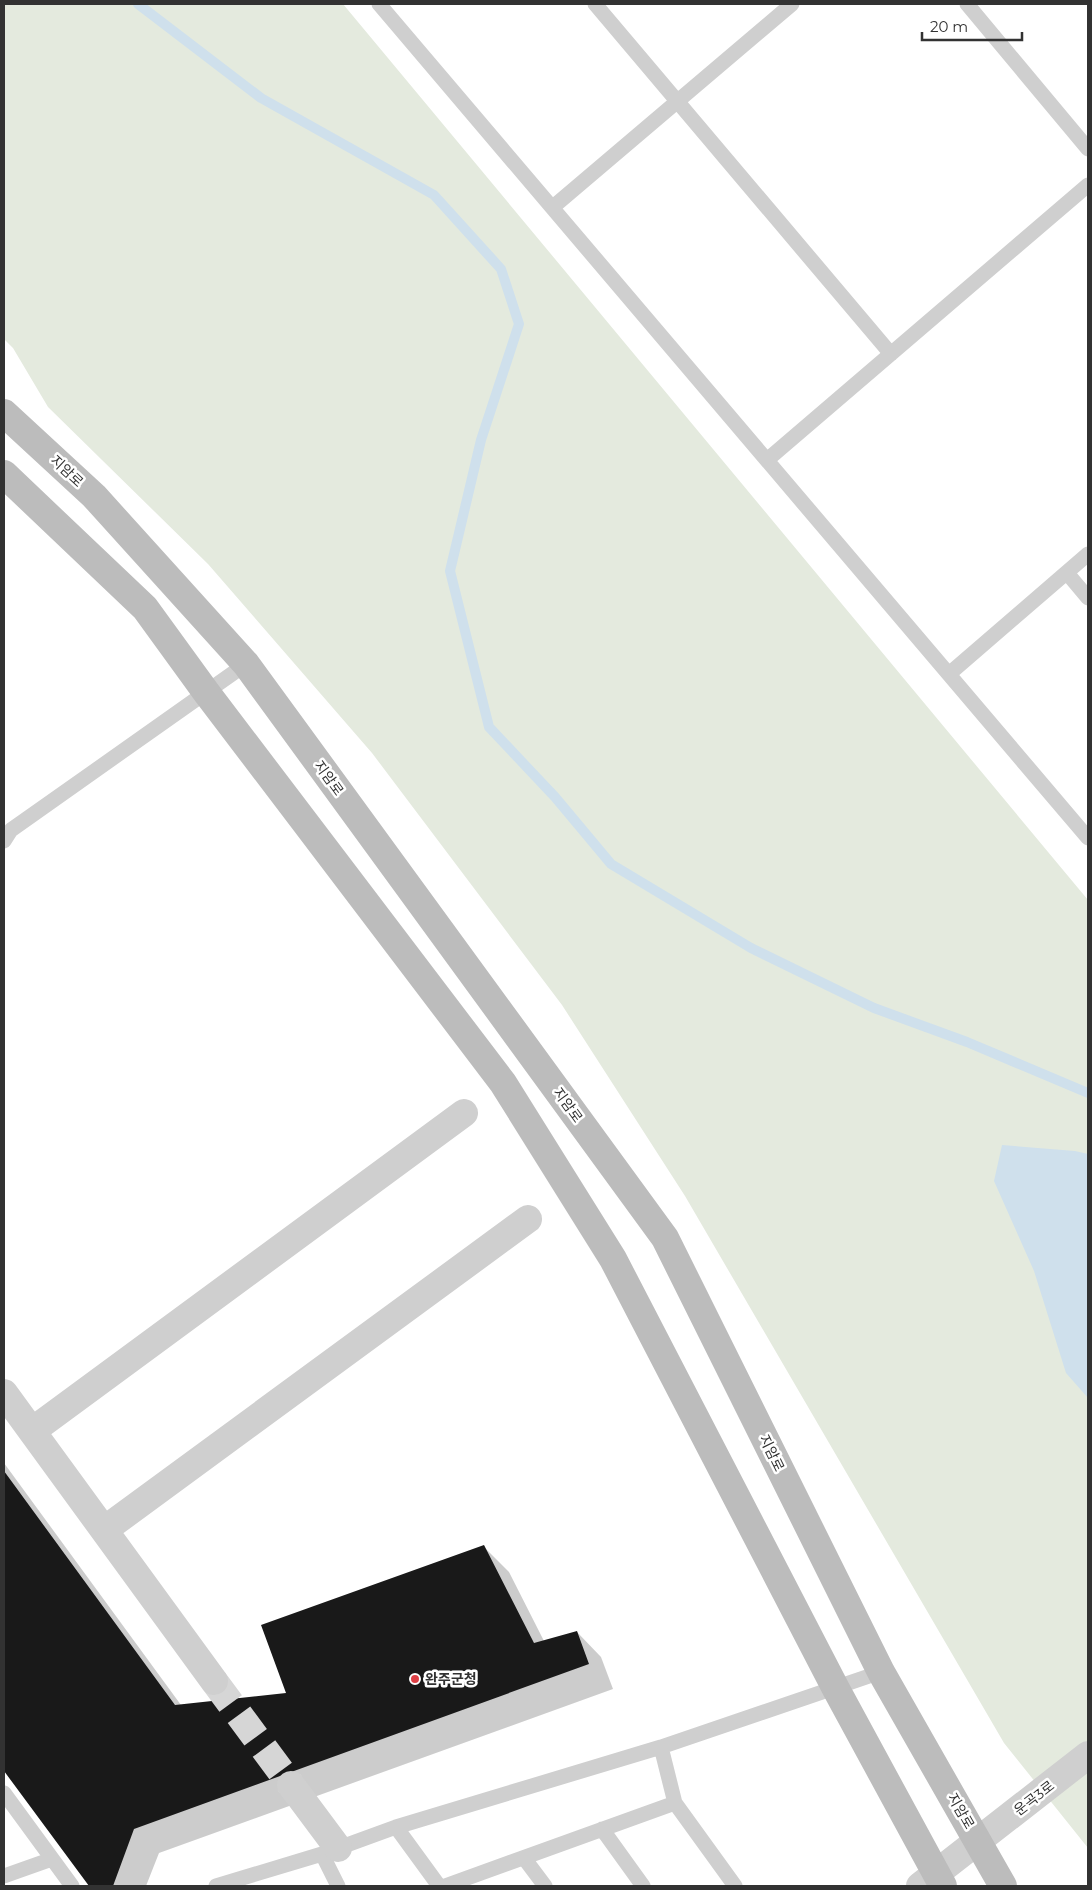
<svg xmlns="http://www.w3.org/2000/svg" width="1092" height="1890" font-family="Montserrat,'Noto Sans KR',sans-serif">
  <rect width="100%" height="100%" fill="#fff"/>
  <path fill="#e4eade" d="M 4,4 L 343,4 L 1088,900 L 1088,1848 L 1004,1743 L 685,1196 L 562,1005 L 372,753 L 208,564 L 48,407 L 13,348 L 4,339 Z"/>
  <path fill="#cfe0ec" d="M 1002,1145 L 1075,1151 L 1088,1154 L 1088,1398 L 1066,1373 L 1034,1271 L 994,1181 Z"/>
  <path fill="#0003" d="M 4,1463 L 181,1705 L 288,1694 L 484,1547 L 509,1572 L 544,1641 L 577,1632 L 601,1657 L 613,1689 L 159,1853 L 146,1886 L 91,1886 L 4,1769 Z"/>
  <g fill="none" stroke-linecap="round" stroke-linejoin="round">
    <path stroke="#cfe0ec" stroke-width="10" d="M 138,4 L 261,98 L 434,195 L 501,269 L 519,324 L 481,440 L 450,571 L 489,727 L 555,797 L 611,864 L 751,948 L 874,1008 L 967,1042 L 1088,1093"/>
  </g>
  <path fill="#191919" d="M 4,1471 L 175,1705 L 286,1693 L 261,1625 L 484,1545 L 534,1643 L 577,1631 L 589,1664 L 134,1829 L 113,1886 L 89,1886 L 4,1771 Z"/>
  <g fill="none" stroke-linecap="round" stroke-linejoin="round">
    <path stroke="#d6d6d6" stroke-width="28" stroke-dasharray="28 14" stroke-linecap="butt" d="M 214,1681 L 291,1785"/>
    <path stroke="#cfcfcf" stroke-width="15" d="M 379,4 L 1088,838
      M 595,4 L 891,354
      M 967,4 L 1088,149
      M 553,207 L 792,4
      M 767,460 L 1088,185
      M 1067,573 L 1088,598
      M 949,674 L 1088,554
      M 4,841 L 11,830 L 246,664
      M 4,1793 L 72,1886
      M 675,1803 L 735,1886
      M 396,1827 L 439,1886
      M 602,1829 L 643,1886
      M 322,1854 L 338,1886
      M 524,1858 L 545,1886
      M 4,1876 L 52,1859
      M 216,1886 L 322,1854 L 396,1827 L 661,1747 L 881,1672
      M 445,1886 L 675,1803 L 661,1747"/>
    <path stroke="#cfcfcf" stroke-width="28" d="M 4,1393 L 214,1681
      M 32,1431 L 464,1113
      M 104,1530 L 528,1219
      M 291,1785 L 338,1848
      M 920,1886 L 1088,1755"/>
    <path stroke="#bcbcbc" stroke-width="28" d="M 4,413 L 94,496 L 246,664 L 665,1238 L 881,1672 L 1003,1886
      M 4,474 L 145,608 L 206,692 L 503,1083 L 613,1259 L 836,1689 L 943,1886"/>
  </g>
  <circle fill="#de3f45" stroke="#fff" stroke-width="2" cx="415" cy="1679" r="5"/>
  <g text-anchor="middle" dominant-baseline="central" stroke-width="5" stroke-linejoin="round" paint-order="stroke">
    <g font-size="14" fill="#323232" stroke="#fff">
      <text transform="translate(67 471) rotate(43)">지암로</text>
      <text transform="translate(329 778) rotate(54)">지암로</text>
      <text transform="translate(568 1105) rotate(54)">지암로</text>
      <text transform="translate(772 1453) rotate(64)">지암로</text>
      <text transform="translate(1034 1798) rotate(-38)">운곡3로</text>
      <text transform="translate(961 1811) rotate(60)">지암로</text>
    </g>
    <g font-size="14" font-weight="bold" fill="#323232" stroke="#fff" text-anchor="start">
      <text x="425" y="1679">완주군청</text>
    </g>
  </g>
  <rect width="1092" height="1890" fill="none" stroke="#323232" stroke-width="10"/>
  <path d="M922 32v8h100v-8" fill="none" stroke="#323232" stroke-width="2.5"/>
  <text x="930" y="32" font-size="15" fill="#323232" stroke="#ffffff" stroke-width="4" paint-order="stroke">20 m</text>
</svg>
